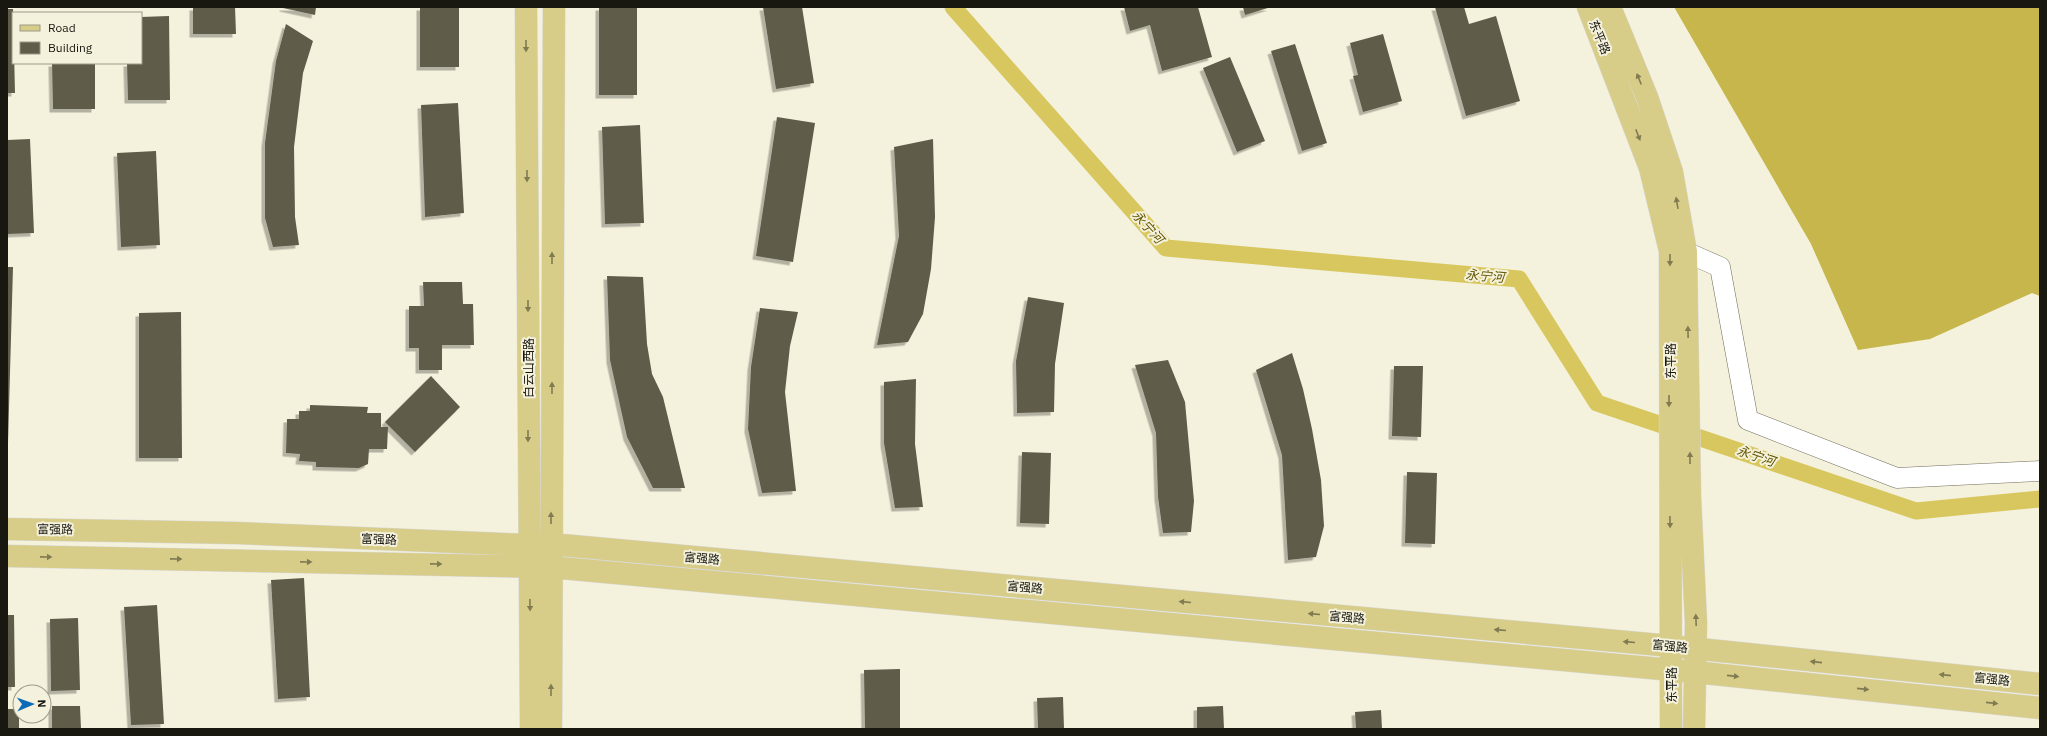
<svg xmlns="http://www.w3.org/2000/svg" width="2047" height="736" font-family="'IBM Plex Sans','Noto Sans SC',sans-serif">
  <defs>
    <filter id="shadow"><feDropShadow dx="-3.5" dy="3.5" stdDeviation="0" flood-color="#0004"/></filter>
  </defs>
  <rect width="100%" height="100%" fill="#f4f1dc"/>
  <path fill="#c7b64c" d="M 1674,7 L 2040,7 L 2040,296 L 2032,293 L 1930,339 L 1858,350 L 1811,244 Z"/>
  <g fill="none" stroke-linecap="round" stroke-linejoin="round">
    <path stroke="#d8c75e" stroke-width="17" d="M 953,7 L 1166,248 L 1519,279 L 1597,403 L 1916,511 L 2040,499"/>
  </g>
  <path fill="#5f5c4a" filter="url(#shadow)" d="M 193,7 L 235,7 L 236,34 L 193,34 Z
    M 283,7 L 316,7 L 315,15 L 283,8 Z
    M 420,7 L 459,7 L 459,67 L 420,67 Z
    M 599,7 L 637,7 L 637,95 L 599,95 Z
    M 763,7 L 802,7 L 814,83 L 776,89 Z
    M 1124,7 L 1198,7 L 1212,57 L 1162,71 L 1150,25 L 1130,31 Z
    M 1243,7 L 1271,7 L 1245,15 Z
    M 1435,7 L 1464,7 L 1469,24 L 1496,16 L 1520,101 L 1466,116 Z
    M 7,9 L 13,9 L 15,93 L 7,93 Z
    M 169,16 L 170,100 L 128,100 L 127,63 L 141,63 L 141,17 Z
    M 286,24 L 313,41 L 303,73 L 294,147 L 295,217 L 299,245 L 273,247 L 265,218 L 265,143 L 276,61 Z
    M 1383,34 L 1402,101 L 1363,112 L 1353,76 L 1358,75 L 1350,43 Z
    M 1295,44 L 1327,143 L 1302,151 L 1271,51 Z
    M 1230,57 L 1265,141 L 1237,152 L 1203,68 Z
    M 52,63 L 95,63 L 95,109 L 53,109 Z
    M 458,103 L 464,213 L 425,217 L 421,105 Z
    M 777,117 L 815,123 L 793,262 L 756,256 Z
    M 640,125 L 644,223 L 605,224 L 602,127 Z
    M 30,139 L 34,233 L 7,234 L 7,140 Z
    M 933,139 L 935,217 L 931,269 L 923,314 L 908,342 L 877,345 L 899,236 L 894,147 Z
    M 156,151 L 160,245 L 121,247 L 117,153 Z
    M 7,267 L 13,267 L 8,443 L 7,443 Z
    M 607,276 L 643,277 L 647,344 L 652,374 L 663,397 L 685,488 L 653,488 L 627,437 L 610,360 Z
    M 423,282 L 462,282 L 463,304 L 473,304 L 474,345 L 442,345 L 442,370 L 419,370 L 419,348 L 409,348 L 409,306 L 424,306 Z
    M 1028,297 L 1064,303 L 1055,364 L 1054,412 L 1017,413 L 1016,361 Z
    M 760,308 L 798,312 L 790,346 L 785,392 L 796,491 L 762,493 L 748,429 L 751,367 Z
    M 181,312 L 182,458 L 139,458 L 139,313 Z
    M 1292,353 L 1303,389 L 1312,429 L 1321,480 L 1324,526 L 1316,557 L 1288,560 L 1282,455 L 1256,370 Z
    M 1168,360 L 1185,402 L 1194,501 L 1191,532 L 1163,533 L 1158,497 L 1156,433 L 1135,365 Z
    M 1394,366 L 1423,366 L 1421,437 L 1392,436 Z
    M 431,376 L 460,407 L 415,452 L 385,422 Z
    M 916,379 L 915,444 L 923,507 L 895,508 L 884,443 L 884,382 Z
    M 310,405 L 368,407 L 367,413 L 381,413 L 381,427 L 388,427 L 387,449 L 369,449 L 368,464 L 359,468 L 316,467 L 316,462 L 299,461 L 300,454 L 286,453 L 287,419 L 299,419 L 299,411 L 310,411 Z
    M 1022,452 L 1051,453 L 1049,524 L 1020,523 Z
    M 1407,472 L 1437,473 L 1435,544 L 1405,543 Z
    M 304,578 L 310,697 L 278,699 L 271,580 Z
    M 157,605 L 164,724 L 131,725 L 124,607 Z
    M 7,615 L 14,615 L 15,687 L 7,687 Z
    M 78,618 L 80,690 L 51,691 L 50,619 Z
    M 900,669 L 900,729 L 865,729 L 864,670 Z
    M 1063,697 L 1064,729 L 1038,729 L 1037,698 Z
    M 52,706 L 80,706 L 81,729 L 52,729 Z
    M 1223,706 L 1224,729 L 1197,729 L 1197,707 Z
    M 7,709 L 19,709 L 19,729 L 7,729 Z
    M 1381,710 L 1382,729 L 1356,729 L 1355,712 Z"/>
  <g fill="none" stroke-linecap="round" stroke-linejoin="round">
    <defs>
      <path id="minor" d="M 1686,252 L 1720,267 L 1748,420 L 1897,478 L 2040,471"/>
      <path id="major" d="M 526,7 L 531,729
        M 1588,7 L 1650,168 L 1670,251 L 1671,729
        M 1610,7 L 1647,97 L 1672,172 L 1686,252 L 1690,497 L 1696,623 L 1694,729
        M 7,529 L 236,533 L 529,545 L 551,544 L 1671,646 L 2040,684
        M 7,556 L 550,567 L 1694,672 L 2040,708
        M 551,729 L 554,7"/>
    </defs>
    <use href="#minor" stroke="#716e5b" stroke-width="21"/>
    <use href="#major" stroke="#dadad9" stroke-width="23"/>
    <use href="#minor" stroke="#fff" stroke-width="20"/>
    <use href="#major" stroke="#d7cc88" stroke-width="22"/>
  </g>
  <defs><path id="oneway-solid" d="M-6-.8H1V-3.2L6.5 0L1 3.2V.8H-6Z"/></defs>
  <g fill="#817b52">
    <use href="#oneway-solid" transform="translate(526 46) rotate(90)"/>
    <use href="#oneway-solid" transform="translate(1639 79) rotate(-112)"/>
    <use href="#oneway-solid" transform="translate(1638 135) rotate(69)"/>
    <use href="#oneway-solid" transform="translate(527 176) rotate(90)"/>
    <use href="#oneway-solid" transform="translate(1677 203) rotate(-100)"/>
    <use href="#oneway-solid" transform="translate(552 258) rotate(-90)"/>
    <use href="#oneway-solid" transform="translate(1670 260) rotate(90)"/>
    <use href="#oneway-solid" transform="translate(528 306) rotate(90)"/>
    <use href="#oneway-solid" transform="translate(1688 332) rotate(-91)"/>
    <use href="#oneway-solid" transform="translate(552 388) rotate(-90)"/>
    <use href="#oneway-solid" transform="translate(1669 401) rotate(90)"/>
    <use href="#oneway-solid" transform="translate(528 436) rotate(90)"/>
    <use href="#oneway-solid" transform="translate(1690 458) rotate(-90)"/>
    <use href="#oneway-solid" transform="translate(551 518) rotate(-90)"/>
    <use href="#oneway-solid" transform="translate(1670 522) rotate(89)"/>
    <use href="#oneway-solid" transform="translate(46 557) rotate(1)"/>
    <use href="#oneway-solid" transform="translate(176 559) rotate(1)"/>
    <use href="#oneway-solid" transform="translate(306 562) rotate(1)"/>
    <use href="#oneway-solid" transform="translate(436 564) rotate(1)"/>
    <use href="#oneway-solid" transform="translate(1185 602) rotate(-175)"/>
    <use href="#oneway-solid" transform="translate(530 605) rotate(89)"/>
    <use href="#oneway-solid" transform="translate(1314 614) rotate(-175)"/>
    <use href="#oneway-solid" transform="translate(1696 620) rotate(-92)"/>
    <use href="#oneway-solid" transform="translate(1500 630) rotate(-175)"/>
    <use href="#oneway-solid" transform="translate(1629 642) rotate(-175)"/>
    <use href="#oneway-solid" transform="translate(1816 662) rotate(-174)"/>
    <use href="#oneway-solid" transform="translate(1945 675) rotate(-174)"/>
    <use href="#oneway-solid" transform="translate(1733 676) rotate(6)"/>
    <use href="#oneway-solid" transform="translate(1863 689) rotate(6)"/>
    <use href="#oneway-solid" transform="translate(551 690) rotate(-90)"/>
    <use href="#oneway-solid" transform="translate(1992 703) rotate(6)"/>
  </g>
  <g text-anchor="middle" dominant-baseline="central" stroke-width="4" stroke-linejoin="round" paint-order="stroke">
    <g font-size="12" fill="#181710" stroke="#f4f1dc">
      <text transform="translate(1600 37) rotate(68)">东平路</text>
      <text transform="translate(1670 361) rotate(-90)">东平路</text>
      <text transform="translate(528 368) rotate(-90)">白云山西路</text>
      <text transform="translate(55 529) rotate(1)">富强路</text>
      <text transform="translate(379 539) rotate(2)">富强路</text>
      <text transform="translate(702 558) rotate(5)">富强路</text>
      <text transform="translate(1025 587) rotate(5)">富强路</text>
      <text transform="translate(1347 617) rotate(5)">富强路</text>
      <text transform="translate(1670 646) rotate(6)">富强路</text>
      <text transform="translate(1992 679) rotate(6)">富强路</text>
      <text transform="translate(1671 685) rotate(-90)">东平路</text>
    </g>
    <g font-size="13" font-style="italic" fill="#645803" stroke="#f4f1dc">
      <text transform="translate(1148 227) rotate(48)">永宁河</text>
      <text transform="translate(1485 276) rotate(5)">永宁河</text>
      <text transform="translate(1756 456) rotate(19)">永宁河</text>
    </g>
  </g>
  <rect width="2047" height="736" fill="none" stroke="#181710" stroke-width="16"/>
  <rect x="12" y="12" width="130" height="52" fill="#f4f1dc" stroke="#9c9a8a"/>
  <rect x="20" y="25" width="20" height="6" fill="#d7cc88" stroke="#9c9a8a"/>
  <text x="48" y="32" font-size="12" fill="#181710">Road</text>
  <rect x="20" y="42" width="20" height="12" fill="#5f5c4a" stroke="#9c9a8a"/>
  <text x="48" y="52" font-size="12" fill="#181710">Building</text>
  <g transform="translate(32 704) rotate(88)"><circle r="19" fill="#f4f1dc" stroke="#9c9a8a"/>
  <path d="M0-3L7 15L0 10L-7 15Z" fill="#0d6cb8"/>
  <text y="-6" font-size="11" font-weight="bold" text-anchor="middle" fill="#181710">N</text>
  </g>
</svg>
